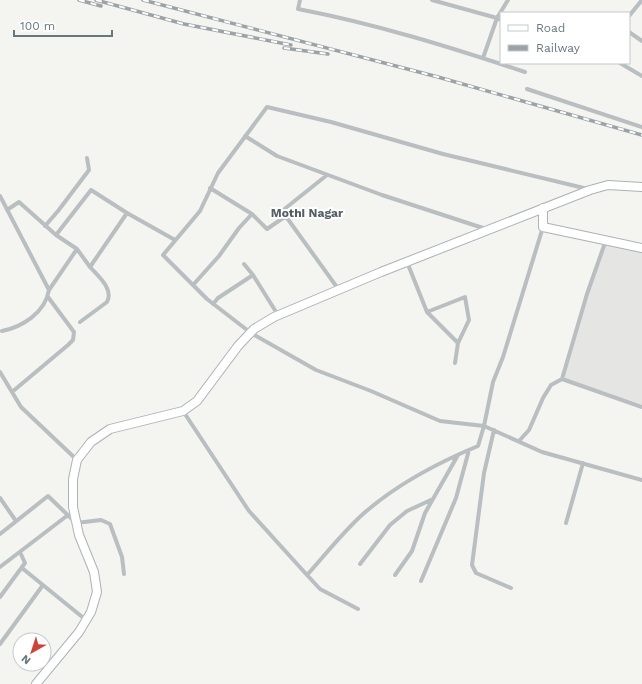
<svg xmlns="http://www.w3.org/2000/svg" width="642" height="684" font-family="'Work Sans',sans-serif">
  <rect width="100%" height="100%" fill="#f4f4f1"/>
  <path fill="#e5e5e4" d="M 606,240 L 642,248 L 642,407 L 562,379 Z"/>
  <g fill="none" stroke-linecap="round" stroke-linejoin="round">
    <defs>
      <path id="secondary" d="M 543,208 L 543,227 L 642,248
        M 36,684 L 79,632 L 91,612 L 97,592 L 94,572 L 79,535 L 73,507 L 73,479 L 77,460 L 91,442 L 110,429 L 183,411 L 197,401 L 238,346 L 254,329 L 274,317 L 381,272 L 590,190 L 608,185 L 642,187"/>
    </defs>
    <use href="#secondary" stroke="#acb2b5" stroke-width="10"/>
    <path stroke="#b9bec0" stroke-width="4" d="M 300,0 L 298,9 C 376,24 450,47 525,72
      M 432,0 L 497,18 L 508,0
      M 629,16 L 642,0
      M 629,32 L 642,41
      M 483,58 L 497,18 L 501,20
      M 620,63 L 642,76
      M 527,89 L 642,127
      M 245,136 L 277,156 L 382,195 L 486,229
      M 327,175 L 282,211 L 339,290
      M 0,196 L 49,290 C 45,313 22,327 2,331
      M 7,210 L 19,202 L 56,235
      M 127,213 L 175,240
      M 252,214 L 267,229 L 286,216
      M 45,226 L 58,211 L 89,170 L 87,158
      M 543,227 L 503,357 L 493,382 L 484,426 L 440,421 L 371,391 L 316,370 L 251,333 L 207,299 L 163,255 L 200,211 L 218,173 L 267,107 L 331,122 L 443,154 L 588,189
      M 407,262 L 427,312 L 458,343 L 455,363
      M 244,264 L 253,275
      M 193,285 L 219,256 L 239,228 L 252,214 L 210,188
      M 49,290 L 77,249 L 90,267 L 127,213 L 91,190 L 56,235 L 77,249
      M 213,304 L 218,298 L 253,275 L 278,315
      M 427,312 L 465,297 L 469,320 L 458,343
      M 80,322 L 107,302 C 114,289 98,276 90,267
      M 0,372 L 21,407 L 77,460
      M 562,379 L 587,294 L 606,240
      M 12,392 L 68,345 L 73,340 L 74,332 L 48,297
      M 183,411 L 249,511 L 307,575 C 325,555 343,532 363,514 C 397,484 437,463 478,446 L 484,426 L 542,452 L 642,480
      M 494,430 L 484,473 L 472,565 L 476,573 L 511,588
      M 519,441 L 529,430 L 543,398 L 551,385 L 562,379 L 642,407
      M 0,498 L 16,521
      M 566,523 L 583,463
      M 0,534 L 48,496 L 76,523 L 101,520 L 110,524 L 122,557 L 124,574
      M 360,564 L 390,525 L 407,511 L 433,499
      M 0,567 L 68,515
      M 22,568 L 86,620
      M 307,575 L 320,589 L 358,609
      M 395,575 L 412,551 L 425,513 L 458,455
      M 421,581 L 456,498 L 469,450
      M 0,597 L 25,563 L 20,552
      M 0,644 L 43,585"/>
    <use href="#secondary" stroke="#fff" stroke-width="8"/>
    <defs>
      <path id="rail" d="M 79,0 L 101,6
        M 96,0 L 184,24 L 291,45
        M 143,0 L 438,77 L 642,135
        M 284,48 L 328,54"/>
    </defs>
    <use href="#rail" stroke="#9ca3a6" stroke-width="3.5"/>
    <use href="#rail" stroke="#fff" stroke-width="2" stroke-dasharray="6" stroke-linecap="butt"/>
  </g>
  <g text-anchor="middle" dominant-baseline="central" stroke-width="4" stroke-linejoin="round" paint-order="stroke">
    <g font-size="12" font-weight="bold" fill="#545f64" stroke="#fff">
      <text x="307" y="213">Mothi Nagar</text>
    </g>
  </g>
  <rect x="500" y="12" width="130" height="52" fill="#ffffff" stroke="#c2c9cb"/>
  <rect x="508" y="25" width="20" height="6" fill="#ffffff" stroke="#c2c9cb"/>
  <text x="536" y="32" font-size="12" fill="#67777e">Road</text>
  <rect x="508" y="45" width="20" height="6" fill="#9ca3a6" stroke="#c2c9cb"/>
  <text x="536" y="52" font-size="12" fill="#67777e">Railway</text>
  <g transform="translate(32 652) rotate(219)"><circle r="19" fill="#ffffff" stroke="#c2c9cb"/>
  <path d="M0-3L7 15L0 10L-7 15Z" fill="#cc4539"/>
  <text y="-6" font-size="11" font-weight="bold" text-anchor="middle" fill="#67777e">N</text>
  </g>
  <path d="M14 30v6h98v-6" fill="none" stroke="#67777e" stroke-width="2"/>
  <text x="20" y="30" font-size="12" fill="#67777e" stroke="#ffffff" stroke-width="3" paint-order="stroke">100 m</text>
</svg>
